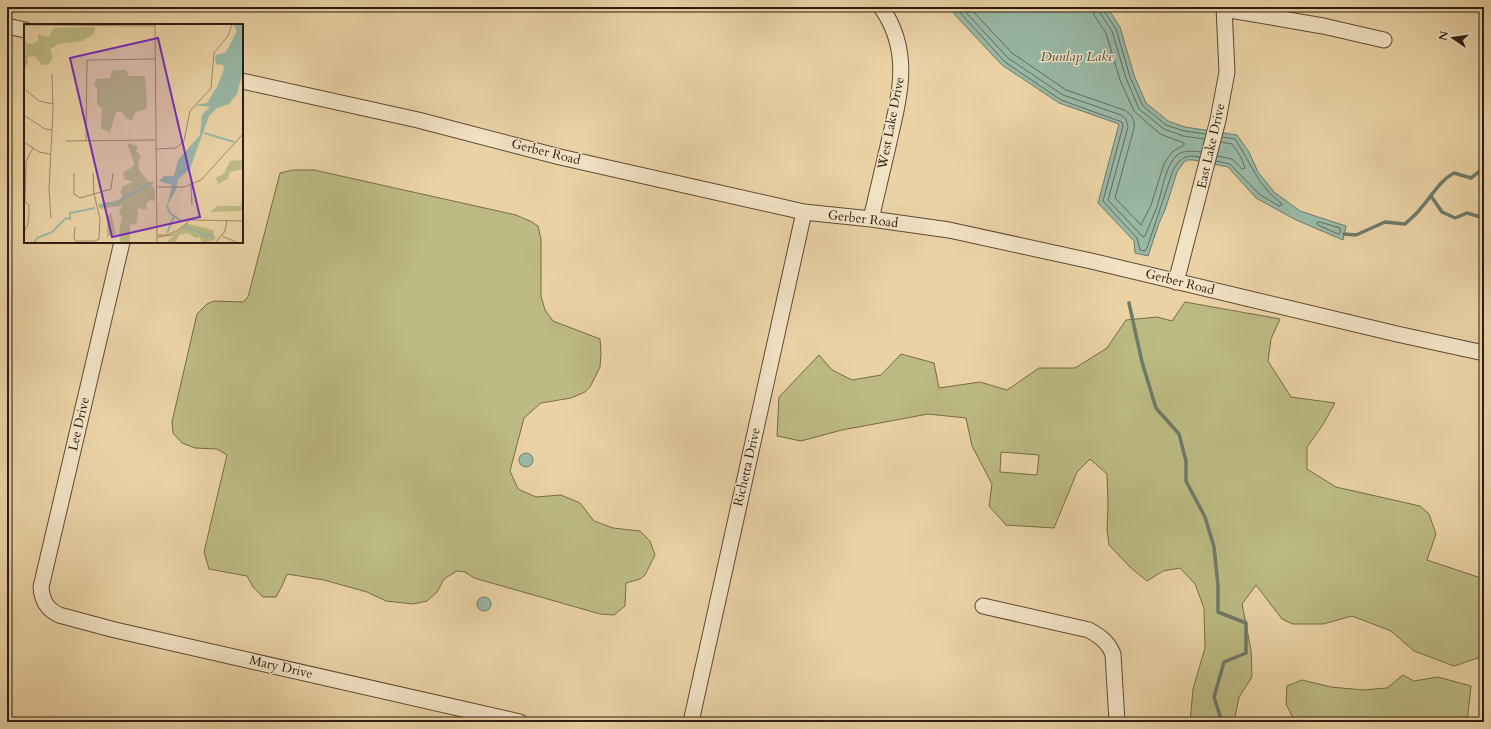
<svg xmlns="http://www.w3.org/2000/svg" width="1491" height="729" font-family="Cardo,serif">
  <rect width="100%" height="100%" fill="#ead2a5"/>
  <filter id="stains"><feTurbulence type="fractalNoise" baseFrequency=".005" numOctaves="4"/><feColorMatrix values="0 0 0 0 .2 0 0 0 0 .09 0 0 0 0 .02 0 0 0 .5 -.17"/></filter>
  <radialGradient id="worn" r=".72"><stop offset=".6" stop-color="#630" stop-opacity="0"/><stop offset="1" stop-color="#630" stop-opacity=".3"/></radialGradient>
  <path fill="#bcba82" stroke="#766b4a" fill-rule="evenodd" d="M 293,170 L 314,170 L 516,215 L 532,222 L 538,226 L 541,239 L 541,296 L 545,310 L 553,321 L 600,339 L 601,354 L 600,367 L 590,387 L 585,392 L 571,398 L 541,403 L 524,418 L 510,471 L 518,489 L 536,497 L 561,495 L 580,503 L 594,521 L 613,528 L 640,531 L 650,541 L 655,555 L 645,575 L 640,579 L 626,583 L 625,606 L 614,615 L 600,614 L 474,578 L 465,572 L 457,571 L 444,579 L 437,592 L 427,601 L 413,604 L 386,601 L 367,592 L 324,580 L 287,574 L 282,586 L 276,597 L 263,597 L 253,587 L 247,576 L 209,569 L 204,552 L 227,455 L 217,449 L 195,448 L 182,443 L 173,433 L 172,422 L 197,314 L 207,304 L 214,301 L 243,302 L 248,297 L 280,173 Z
    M 1185,302 L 1280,319 L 1271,339 L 1268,361 L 1291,397 L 1335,403 L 1322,426 L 1307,447 L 1307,469 L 1336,487 L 1420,506 L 1429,514 L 1436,534 L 1427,560 L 1484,579 L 1484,656 L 1454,666 L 1414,651 L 1391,631 L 1352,616 L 1323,624 L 1293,624 L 1282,619 L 1256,585 L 1242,604 L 1251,650 L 1252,677 L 1239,697 L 1234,722 L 1190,722 L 1193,689 L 1205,648 L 1204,608 L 1195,584 L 1180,568 L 1163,571 L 1147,581 L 1131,568 L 1109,545 L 1107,530 L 1108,504 L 1107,474 L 1090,459 L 1077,472 L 1054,528 L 1006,525 L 989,506 L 992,484 L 972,446 L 966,418 L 928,414 L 842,430 L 801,441 L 777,436 L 779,397 L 819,355 L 832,370 L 852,380 L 881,375 L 901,354 L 934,363 L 939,388 L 980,382 L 1007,390 L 1039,368 L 1075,368 L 1107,348 L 1126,320 L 1157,317 L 1172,321 ZM 1001,452 L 1039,455 L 1037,475 L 1000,472 Z
    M 1403,675 L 1414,681 L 1438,677 L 1471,686 L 1467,722 L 1299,722 L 1294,720 L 1286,704 L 1287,686 L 1302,680 L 1331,687 L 1363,690 L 1387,688 Z"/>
  <path fill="#98b8a6" stroke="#6e7a6a" d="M 950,7 L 1107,7 L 1120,27 L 1134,75 L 1146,103 L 1168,121 L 1185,127 L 1237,135 L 1249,152 L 1258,172 L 1274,192 L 1300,211 L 1346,226 L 1343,240 L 1296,220 L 1256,198 L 1228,167 L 1193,160 L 1187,160 L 1183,163 L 1177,172 L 1165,210 L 1159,223 L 1148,256 L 1135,253 L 1134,241 L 1098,203 L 1119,124 L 1059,103 L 1002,65 L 955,15 Z
    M519 460a7 7 0 1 1 14 0a7 7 0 1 1-14 0Z
    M477 604a7 7 0 1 1 14 0a7 7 0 1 1-14 0Z"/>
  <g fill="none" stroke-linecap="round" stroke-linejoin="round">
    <path stroke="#646a5c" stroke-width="1" d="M 955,7 L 1005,62 L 1061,100 L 1122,122 L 1123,126 L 1103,201 L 1137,238 L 1140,250 L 1145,251 L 1147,248 L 1173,170 C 1181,158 1184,154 1200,157
      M 961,7 L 1008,58 L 1063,95 L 1121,115 L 1126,119 L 1128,127 L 1108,200 L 1143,237 L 1145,236 C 1149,226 1153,217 1157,207 C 1162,192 1165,166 1177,155 C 1184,150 1193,151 1201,152
      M 969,7 L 1012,53 L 1066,90 L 1124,110 C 1132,114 1135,120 1134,128 L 1115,198 L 1141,225 L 1151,205 L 1164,164 L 1172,152 L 1184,145 L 1184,143 L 1160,134 L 1134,111 L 1120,80 L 1106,33 L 1094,15 L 1092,7
      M 1098,7 L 1100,13 L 1112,31 L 1126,78 L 1139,109 L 1164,129 L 1183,136 L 1204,139
      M 1104,7 L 1104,11 L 1116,29 L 1130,77 L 1143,106 L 1166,125 L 1184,131 L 1206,134
      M 1217,156 L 1232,159 L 1242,169 L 1245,168 L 1241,157 L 1232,144 L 1221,142
      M 1216,161 L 1230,164 L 1259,194 L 1279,206 L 1282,205 L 1281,203 C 1257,185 1251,163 1235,139 L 1222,137
      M 1320,222 L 1340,228 L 1340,233 L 1338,234 L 1318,225 L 1317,223 Z"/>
    <path stroke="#6e7a6a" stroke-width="3.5" d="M 1431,196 L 1442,212 L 1455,218 L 1467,213 L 1484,218
      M 1344,234 L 1356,235 L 1385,222 L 1405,224 C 1410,219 1417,214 1421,208 C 1432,196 1439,181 1454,173 L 1471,178 L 1480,171 L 1484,156
      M 1129,303 L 1142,362 L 1156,408 L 1179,434 L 1186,461 L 1186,481 L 1205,517 L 1214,547 L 1218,586 L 1218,612 L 1246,623 L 1246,653 L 1224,662 L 1214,697 L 1222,722"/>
    <defs>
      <path id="minor" d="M 1224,9 L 1323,26 L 1384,40
        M 7,26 L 25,30
        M 242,81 L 418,120 L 560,157 L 804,212 L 871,219 L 949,230 L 1091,261 L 1397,334 L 1484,353
        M 871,219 C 877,193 883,168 889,142 C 900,94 912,51 881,7
        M 122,242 L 41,587 C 42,601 47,609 59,615 L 115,630 L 520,722
        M 1176,282 L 1218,120 L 1227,72 L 1224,7
        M 983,606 L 1089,630 C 1101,637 1108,642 1113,654 L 1117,722
        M 691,722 L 804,212"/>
    </defs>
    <use href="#minor" stroke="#5e4a36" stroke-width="17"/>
    <use href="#minor" stroke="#f1e2c4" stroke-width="15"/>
  </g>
  <g text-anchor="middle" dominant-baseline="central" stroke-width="3" stroke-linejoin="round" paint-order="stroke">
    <g font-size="13" fill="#2f1c11" stroke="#f1e2c4">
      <text transform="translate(891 123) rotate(-79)">West Lake Drive</text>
      <text transform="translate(1211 146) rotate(-77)">East Lake Drive</text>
      <text transform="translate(546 152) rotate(14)">Gerber Road</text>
      <text transform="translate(863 219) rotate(7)">Gerber Road</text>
      <text transform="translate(1180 282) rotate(14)">Gerber Road</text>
      <text transform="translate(79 424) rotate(-77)">Lee Drive</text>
      <text transform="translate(747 467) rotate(-77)">Richetta Drive</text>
      <text transform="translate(281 667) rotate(13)">Mary Drive</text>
    </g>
    <g font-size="14" font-style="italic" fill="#4e4b3e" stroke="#f1e2c4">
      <text x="1077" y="56">Dunlap Lake</text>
    </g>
  </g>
  <g transform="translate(24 24)">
    <rect width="219" height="219" fill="#ead2a5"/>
    <path d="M 71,3 L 70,10 L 58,17 L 35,20 L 26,25 L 29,33 L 24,41 L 18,41 L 11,32 L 3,33 L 4,39 L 0,46 L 0,12 L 3,19 L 7,20 L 14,17 L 14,10 L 24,13 L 30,4 ZM 88,46 L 102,46 L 105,52 L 121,52 L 123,82 L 122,85 L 112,88 L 108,96 L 103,95 L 98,88 L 92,88 L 86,108 L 77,105 L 78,85 L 73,80 L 73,64 L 70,62 L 72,55 L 86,54 ZM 103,119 L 114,122 L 112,127 L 117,132 L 114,138 L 115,146 L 131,165 L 131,177 L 126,176 L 122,180 L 123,186 L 114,184 L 113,199 L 106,201 L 106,219 L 97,219 L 95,207 L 98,194 L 95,187 L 99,181 L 76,185 L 74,180 L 95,176 L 99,172 L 96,168 L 99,162 L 109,158 L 100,155 L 99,149 L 111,141 ZM 219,133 L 219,145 L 206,148 L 204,155 L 194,160 L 192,154 L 200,149 L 206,137 L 218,136 ZM 219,159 L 219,187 L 186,188 L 193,182 L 217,182 ZM 87,188 L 92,210 L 86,211 L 83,214 L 83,194 ZM 162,199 L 189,206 L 191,216 L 178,219 L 176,213 L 172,214 L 163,209 L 155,211 L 151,219 L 142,219 Z" fill="#bcba82"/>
    <path d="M 209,0 L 219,0 L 219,48 L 213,70 L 205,80 L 193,84 L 185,92 L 166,145 L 154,155 L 152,166 L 143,182 L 148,161 L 135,157 L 140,152 L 150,152 L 154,136 L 176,111 L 178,91 L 186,83 L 171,81 L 183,79 L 193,63 L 200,45 L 199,41 L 192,40 L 191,35 L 192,31 L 202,28 L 213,7 Z" fill="#98b8a6"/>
    <path fill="none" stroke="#98b8a6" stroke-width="2" d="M 180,109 L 210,118M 143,182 L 146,189 L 157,197M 75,183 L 84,179 L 94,181 L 94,177 L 129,158M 160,202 L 183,212 L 186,210 L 191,215M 143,209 L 150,192M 10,219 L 13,214 L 28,208 L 42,194 L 46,195 L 46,189 L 71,184"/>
    <path fill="none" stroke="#9f896a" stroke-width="1" d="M 131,0 L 133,219M 0,1 L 131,2M 2,66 L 15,77 L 29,80M 1,92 L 21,105 L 28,106M 42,117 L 131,116M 62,117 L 63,36 L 131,35M 0,118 L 15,128 L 26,130M 132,125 L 152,124 L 160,117 L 166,87 L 187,64 L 190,29 L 204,12 L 208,0M 50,149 L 50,170 L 56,174 L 87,165 L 89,149M 167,161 L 168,181M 133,163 L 160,163 L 177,156 L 219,110M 27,194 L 25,165 L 29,87 L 28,50M 51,203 L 50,214 L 52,217 L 71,217 L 75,215 L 76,195 L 70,170 L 69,149M 0,208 L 4,200 L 5,187 L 5,181 L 1,178 L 2,137 L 9,124M 133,211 L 143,211 L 151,207M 198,212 L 212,218M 133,213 L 148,211 L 166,196 L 219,197M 191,219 L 201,207 L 203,196"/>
    <path fill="#7b2cbf" fill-opacity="0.15" stroke="#7b2cbf" stroke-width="2" d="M 134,14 L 176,193 L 88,213 L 46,34 Z"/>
    <rect width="219" height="219" fill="none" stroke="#2f1c11" stroke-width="2"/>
  </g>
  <rect width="1491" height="729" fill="none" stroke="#ead2a5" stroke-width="24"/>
  <rect x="8" y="8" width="1475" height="713" fill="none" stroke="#2f1c11" stroke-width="2"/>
  <rect x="12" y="12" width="1467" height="705" fill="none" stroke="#2f1c11"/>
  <g transform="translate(1453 38) rotate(283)" stroke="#f1e2c4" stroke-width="3" paint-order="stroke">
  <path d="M0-3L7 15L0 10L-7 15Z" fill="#2f1c11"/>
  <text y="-6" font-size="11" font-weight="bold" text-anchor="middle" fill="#2f1c11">N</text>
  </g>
  <rect width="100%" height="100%" filter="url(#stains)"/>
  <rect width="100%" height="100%" fill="url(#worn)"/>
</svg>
